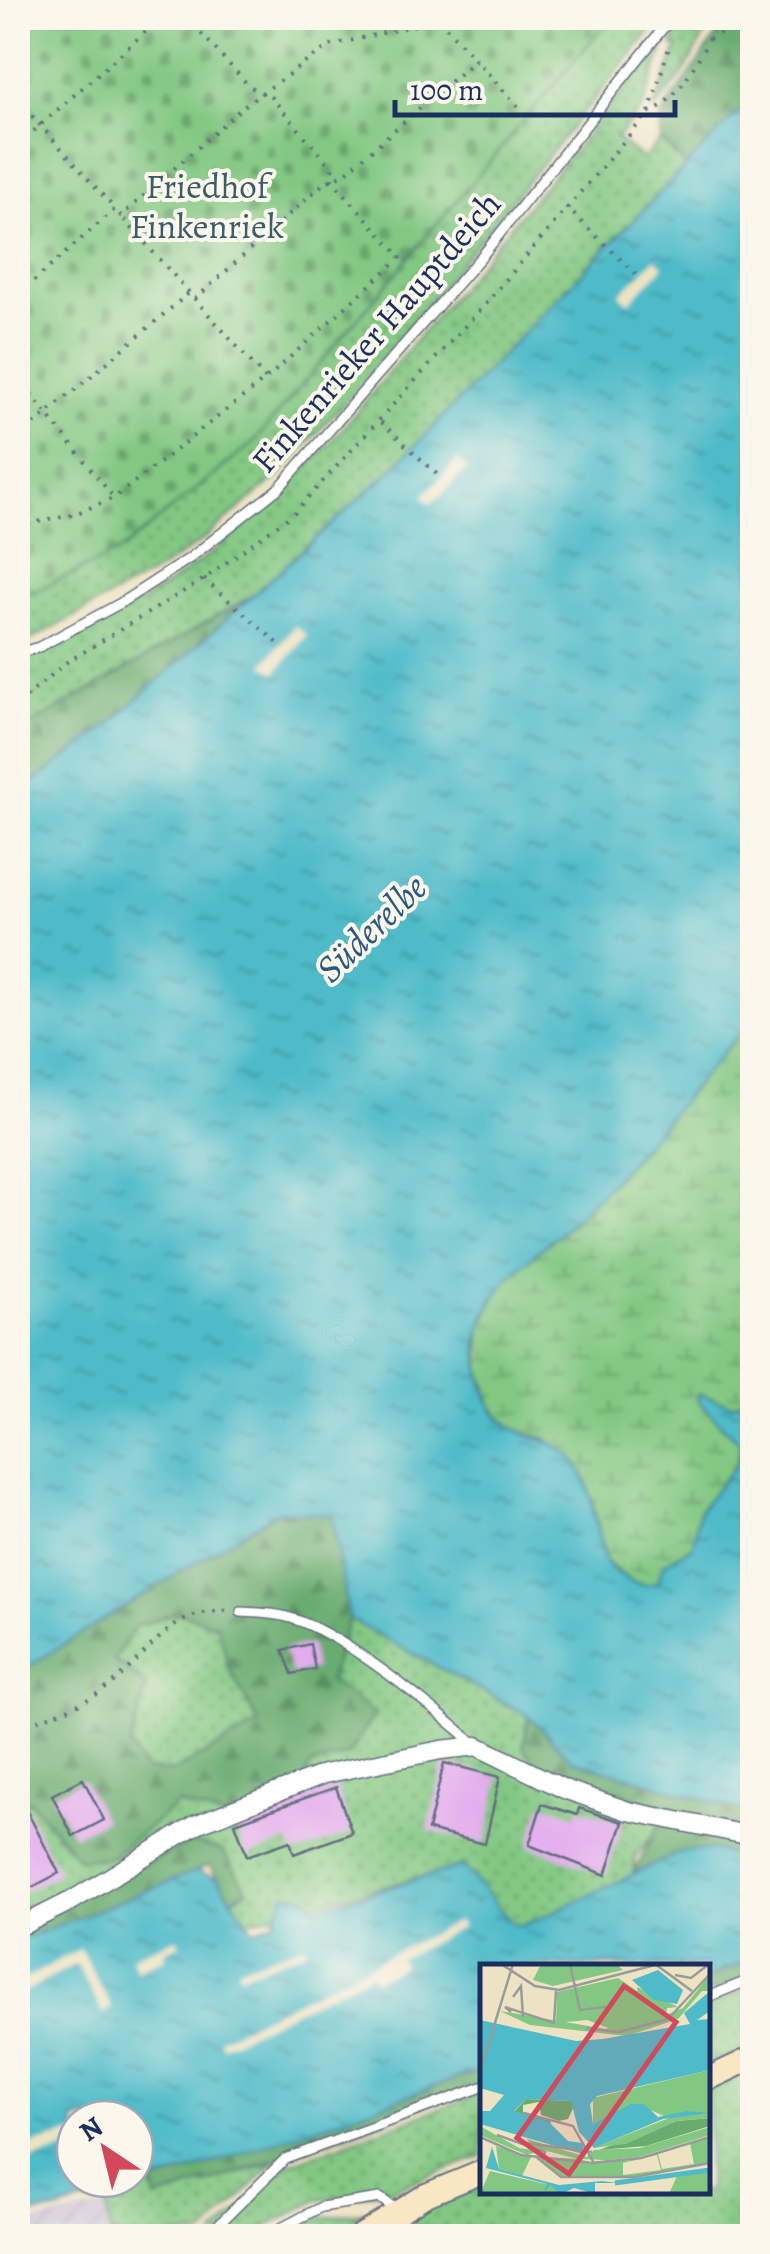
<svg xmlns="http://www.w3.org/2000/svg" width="770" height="2254" font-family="Alegreya,serif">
  <defs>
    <pattern id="industrial-furrows" width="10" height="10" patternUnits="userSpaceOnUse" patternTransform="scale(2.5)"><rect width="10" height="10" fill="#cbbfd5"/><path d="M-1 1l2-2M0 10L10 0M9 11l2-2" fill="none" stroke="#aea4b9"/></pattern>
    <pattern id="grass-dots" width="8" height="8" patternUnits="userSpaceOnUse" patternTransform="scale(2.5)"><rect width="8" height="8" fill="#82c882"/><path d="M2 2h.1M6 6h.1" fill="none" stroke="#6aa36e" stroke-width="1.8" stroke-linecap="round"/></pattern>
    <pattern id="forest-firs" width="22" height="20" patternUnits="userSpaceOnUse" patternTransform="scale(2.5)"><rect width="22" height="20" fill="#69ac70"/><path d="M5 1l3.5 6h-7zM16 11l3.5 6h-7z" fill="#568c5f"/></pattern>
    <pattern id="wetland-marsh" width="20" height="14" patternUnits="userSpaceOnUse" patternTransform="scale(2.5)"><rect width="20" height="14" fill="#82c882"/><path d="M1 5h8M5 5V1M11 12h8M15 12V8" fill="none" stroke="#6aa36e"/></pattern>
    <pattern id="cemetery-stones" width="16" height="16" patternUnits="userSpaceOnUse" patternTransform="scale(2.5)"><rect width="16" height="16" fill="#82c882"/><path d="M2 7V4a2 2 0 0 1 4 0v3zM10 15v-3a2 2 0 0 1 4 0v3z" fill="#6aa36e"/></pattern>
    <pattern id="water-ripples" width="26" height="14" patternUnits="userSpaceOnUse" patternTransform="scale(2.5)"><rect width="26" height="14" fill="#4fbbc9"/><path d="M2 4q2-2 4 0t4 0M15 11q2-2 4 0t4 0" fill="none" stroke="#4198a6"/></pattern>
  </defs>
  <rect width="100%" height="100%" fill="#fbf7ec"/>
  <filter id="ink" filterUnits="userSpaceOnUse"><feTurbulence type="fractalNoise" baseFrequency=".01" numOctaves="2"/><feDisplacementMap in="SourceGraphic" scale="20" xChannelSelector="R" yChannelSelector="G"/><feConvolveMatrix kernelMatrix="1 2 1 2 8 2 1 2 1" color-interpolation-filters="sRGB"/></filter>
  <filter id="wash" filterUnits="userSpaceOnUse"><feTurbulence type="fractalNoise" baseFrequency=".0048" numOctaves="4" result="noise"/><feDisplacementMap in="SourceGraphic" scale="40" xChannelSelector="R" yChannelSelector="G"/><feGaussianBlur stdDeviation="2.25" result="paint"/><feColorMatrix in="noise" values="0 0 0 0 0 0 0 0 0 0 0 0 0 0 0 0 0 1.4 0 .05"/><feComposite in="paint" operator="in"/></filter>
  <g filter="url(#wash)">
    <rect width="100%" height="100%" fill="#ede3c3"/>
    <path fill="url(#industrial-furrows)" d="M 105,2207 L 111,2236 L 18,2236 L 18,2226 Z"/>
    <path fill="url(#grass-dots)" stroke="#4e7c70" stroke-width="2.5" d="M 599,18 L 661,18 L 363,382 L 275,479 L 199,543 L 157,571 L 18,647 L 18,599 L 120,551 L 252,443 L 605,24 Z
      M 679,18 L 745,18 L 739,31 L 710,26 L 683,74 L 653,111 L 678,47 L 672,46 Z
      M 666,39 L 643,108 L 616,139 L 643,159 L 661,140 L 686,166 L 387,474 L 252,596 L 18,732 L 18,662 C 138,618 246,535 332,441 Z
      M 178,1612 L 218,1626 L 230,1670 L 259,1724 L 173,1772 L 144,1770 L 130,1745 L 146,1686 L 113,1660 L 135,1626 Z
      M 349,1619 L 529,1716 L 523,1748 L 594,1788 L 659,1802 L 675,1811 L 635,1857 L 634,1873 L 527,1938 L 444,1871 L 244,1922 L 231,1900 L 247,1891 L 223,1852 L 135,1871 L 18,1921 L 18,1805 L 30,1801 L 79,1859 L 109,1858 L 178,1804 L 231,1820 L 309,1766 L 348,1755 L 375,1714 L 329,1681 Z
      M 752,1986 L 752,2044 L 708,2065 L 708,2004 Z
      M 752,2068 L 752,2236 L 416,2236 L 413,2227 L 417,2210 L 482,2182 L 482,2192 L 708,2192 L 708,2089 Z
      M 482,2093 L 482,2156 L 392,2190 L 315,2201 L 250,2236 L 214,2236 L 288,2164 Z
      M 274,2163 L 203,2236 L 111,2236 L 105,2196 L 151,2183 L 156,2198 Z
      M 363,2212 L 336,2236 L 281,2236 L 314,2219 Z"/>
    <path fill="url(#forest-firs)" stroke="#426e67" stroke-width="2.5" fill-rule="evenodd" d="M 745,18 L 752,18 L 752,98 L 686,166 L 661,140 L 661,116 L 722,28 L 738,30 Z
      M 252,596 L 103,730 L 18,794 L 18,732 Z
      M 278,1511 L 333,1515 L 349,1619 L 329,1680 L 375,1714 L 348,1755 L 310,1766 L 301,1792 L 231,1820 L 178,1804 L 110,1858 L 79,1859 L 30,1801 L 18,1805 L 18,1673 ZM 178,1612 L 217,1625 L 230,1670 L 259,1724 L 173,1772 L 144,1770 L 130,1745 L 147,1685 L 114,1660 L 135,1626 Z
      M 529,1716 L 572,1760 L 752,1814 L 752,1831 L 544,1772 L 523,1748 Z
      M 659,1824 L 752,1841 L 752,1860 L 724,1853 L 634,1873 Z
      M 193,1842 L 223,1851 L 247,1890 L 231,1899 L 209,1865 L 65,1934 L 18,1952 L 18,1921 C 74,1889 135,1871 193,1842 Z
      M 752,1959 L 752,1976 L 708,1994 L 708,1978 Z
      M 482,2070 L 482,2084 C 374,2125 266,2165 156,2199 L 151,2183 Z"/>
    <path fill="url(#wetland-marsh)" stroke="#4e7c70" stroke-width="2.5" d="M 752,1019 L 752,1403 L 744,1400 L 732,1405 L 700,1394 L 721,1426 L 741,1443 L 738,1462 L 699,1511 L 693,1546 L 664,1564 L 657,1582 L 649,1586 L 632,1582 L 606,1563 L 592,1499 L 547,1439 L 513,1429 L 492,1408 L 480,1368 L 480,1327 L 505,1278 L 571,1222 Z"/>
    <path fill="url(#cemetery-stones)" stroke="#4e7c70" stroke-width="2.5" d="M 18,18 L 599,18 L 606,23 L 253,443 L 120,551 L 18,599 Z"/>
    <path fill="url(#water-ripples)" stroke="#357594" stroke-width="2.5" fill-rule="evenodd" d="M 752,98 L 752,1019 C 693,1086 636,1161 571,1223 C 534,1258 501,1273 482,1323 C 473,1346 481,1383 491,1405 C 508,1442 554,1431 576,1462 C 596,1491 594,1531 606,1563 C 619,1576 638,1591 657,1582 L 664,1564 L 693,1546 L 699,1511 L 738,1462 L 740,1443 L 697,1400 L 699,1394 L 732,1405 L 744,1400 L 752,1403 L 752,1814 L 572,1760 L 529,1716 L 349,1619 L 332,1515 L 278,1511 L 18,1673 L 18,794 L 103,730 L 387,474 Z
      M 713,1850 L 752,1860 L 752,1959 L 708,1978 L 708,1966 L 482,1966 L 482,2070 L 191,2171 L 56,2211 L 18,2217 L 18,1941 L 196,1871 L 218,1879 L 254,1930 L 274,1922 L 285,1894 L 307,1897 L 317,1908 L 463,1866 L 512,1923 L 523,1926 L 683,1851 ZM 75,2119 L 135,2119 L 135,2179 L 75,2179 Z"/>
    <path fill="#ede3c3" d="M 656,258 L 664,266 L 629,303 L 620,294 Z
      M 458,460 L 467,469 L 431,504 L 423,496 Z
      M 295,626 L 307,635 L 275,673 L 264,664 Z
      M 458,1921 L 462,1927 L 400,1959 L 403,1966 L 375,1980 L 371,1973 L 223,2046 L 219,2039 Z
      M 177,1938 L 180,1945 L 163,1952 L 166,1958 L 136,1970 L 131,1957 Z
      M 304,1945 L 307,1951 L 240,1975 L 237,1968 Z
      M 80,1949 L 112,2008 L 103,2013 L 76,1964 L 18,1995 L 18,1983 Z
      M 75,2133 L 75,2148 L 18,2164 L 18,2149 Z"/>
    <g id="blocks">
      <path fill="#e3abed" d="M 310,1644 L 315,1669 L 292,1674 L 283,1650 Z
        M 444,1763 L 500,1777 L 485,1844 L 428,1830 Z
        M 83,1779 L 104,1820 L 73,1836 L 52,1795 Z
        M 336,1787 L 352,1833 L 294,1854 L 290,1841 L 247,1856 L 235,1823 Z
        M 18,1794 L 59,1873 L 23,1892 L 18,1881 Z
        M 542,1804 L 577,1815 L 579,1808 L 623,1822 L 606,1875 L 529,1845 Z"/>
    </g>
  </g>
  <g filter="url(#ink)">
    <use href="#blocks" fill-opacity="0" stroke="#646e81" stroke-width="2.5"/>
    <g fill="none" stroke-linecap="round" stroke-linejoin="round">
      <defs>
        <path id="lane" d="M 18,653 L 39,647 L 119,604 L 190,558 L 279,488 L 486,251 L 671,18
          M 241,1612 C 256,1613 273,1613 287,1617 C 339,1630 433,1708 475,1744
          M 708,1997 L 752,1979
          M 207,2236 L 285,2159 L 482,2087
          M 266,2236 L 321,2207 L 380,2198 L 397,2210 L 411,2236"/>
        <path id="street" d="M 18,1922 L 25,1924 L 73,1900 L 197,1824 L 324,1774 L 441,1750 L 477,1746 L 564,1789 L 628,1811 L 752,1836"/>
        <path id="secondary" d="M 708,2079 L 752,2058
          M 360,2236 L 426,2195 L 482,2172"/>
      </defs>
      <use href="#lane" stroke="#646e81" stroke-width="12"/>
      <use href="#street" stroke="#646e81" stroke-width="21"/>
      <use href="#secondary" stroke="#646e81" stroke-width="26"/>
      <path stroke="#646e81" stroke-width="4" stroke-dasharray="2.5 8" stroke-linecap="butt" d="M 187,18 L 249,86 L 272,98 L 332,168 L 332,180 L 401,257 L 266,379
        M 439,19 L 521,110
        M 709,39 L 750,18
        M 18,100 L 115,209
        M 649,112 C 680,102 706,46 718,18
        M 18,145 L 161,18
        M 566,207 L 638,276
        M 18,295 L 115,209 L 121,216 L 245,105 L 329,46 L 445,18
        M 195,299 L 324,183 L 344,174 L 475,60
        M 18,378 L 114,498
        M 381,422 L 441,478
        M 18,438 L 189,293
        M 18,526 L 72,515 L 114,498 L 266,379 L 121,216
        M 204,579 L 280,645
        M 18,704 L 67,662 L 204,579 L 295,512 L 487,302 L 649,112 L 670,44
        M 18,1727 C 44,1718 73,1709 97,1694 C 147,1663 164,1607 231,1611"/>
      <use href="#lane" stroke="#fff" stroke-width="9"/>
      <use href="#street" stroke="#fff" stroke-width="18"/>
      <use href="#secondary" stroke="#f9e7c3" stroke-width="22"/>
    </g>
  </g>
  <g text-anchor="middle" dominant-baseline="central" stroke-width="8" stroke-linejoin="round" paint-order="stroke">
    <g font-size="35" fill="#3a5d69" stroke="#fbf7ec">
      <text x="207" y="186">Friedhof<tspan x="207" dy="40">Finkenriek</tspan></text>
    </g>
    <g font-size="35" fill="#1b2f5e" stroke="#fbf7ec">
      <text transform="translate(376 332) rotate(-49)">Finkenrieker Hauptdeich</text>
    </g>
    <g font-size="38" font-style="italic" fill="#2b597e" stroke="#fbf7ec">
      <text transform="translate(371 928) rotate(-44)">Süderelbe</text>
    </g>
  </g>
  <g transform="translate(480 1964)">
    <rect width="230" height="230" fill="#ede3c3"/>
    <path d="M 230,11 L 230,27 L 222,27 L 198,55 L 147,72 L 50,61 L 20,47 L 126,65 L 182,44 L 158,31 L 157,23 L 198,43 L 187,44 L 186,51 L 203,44 ZM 0,162 L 39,184 L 54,186 L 47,175 L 107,193 L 114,186 L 160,184 L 230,163 L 230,171 L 159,193 L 110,198 L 63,186 L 47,191 L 0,171 ZM 230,173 L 230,199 L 155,213 L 78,212 L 57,193 L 147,197 ZM 210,179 L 214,200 L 182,205 L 178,190 ZM 177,191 L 181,206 L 143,211 L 143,199 ZM 16,182 L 51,193 L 42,212 L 19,205 Z" fill="#82c882" fill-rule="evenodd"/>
    <path d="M 46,135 L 91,137 L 95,140 L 88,155 L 79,157 L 61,151 L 59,138 L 43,141 L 43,148 L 71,157 L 70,161 L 33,149 ZM 230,154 L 230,162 L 166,182 L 119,186 L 197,157 Z" fill="#69ac70"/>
    <path d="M 230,106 L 230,154 L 197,157 L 146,180 L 113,184 L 189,154 L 156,140 L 113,160 L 113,134 Z" fill="#82c882"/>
    <path d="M 61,0 L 136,0 L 143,6 L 73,22 L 53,16 ZM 138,14 L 182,44 L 184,52 L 131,65 L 107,56 L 76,59 L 77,28 Z" fill="#82c882"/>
    <path d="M 230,206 L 230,230 L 189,230 L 197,212 ZM 10,207 L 78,223 L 81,230 L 0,230 Z" fill="#82c882"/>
    <path d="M 178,6 L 203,26 L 197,40 L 174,36 L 152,16 ZM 230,27 L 230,47 L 217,56 L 230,55 L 230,106 L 117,132 L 110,140 L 113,160 L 151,140 L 164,140 L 178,153 L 207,147 L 230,149 L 183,155 L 114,184 L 99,168 L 91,137 L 46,135 L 34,147 L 69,158 L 88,177 L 102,179 L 106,191 L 0,160 L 0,147 L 10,147 L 24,131 L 0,124 L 0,56 L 96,77 L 123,75 L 210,60 L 204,49 ZM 12,183 L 19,205 L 79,221 L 122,217 L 138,219 L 115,219 L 115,230 L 94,224 L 81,230 L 70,221 L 63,230 L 67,220 L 6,204 Z" fill="#4fbbc9"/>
    <path fill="none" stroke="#4fbbc9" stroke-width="5" d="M 135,219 L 230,206"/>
    <path fill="none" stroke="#999b9b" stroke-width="2.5" d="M 21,0 L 55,22 L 79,26 L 175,1M 90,0 L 100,46 L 126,43M 175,0 L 212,27M 195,11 L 211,14 L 229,0M 33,33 L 41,22 L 43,53M 31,48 L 25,43 L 74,59 L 76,27M 106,64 L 139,68 L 188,55 L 230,10M 0,108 L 33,0M 44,149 L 93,162 L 114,199M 17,171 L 65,188 L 62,199M 0,173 L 41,191 L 112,199 L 161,194 L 230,173M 39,178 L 112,188M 55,192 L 81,213 L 154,213 L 230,199"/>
    <path fill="#d1495b" fill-opacity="0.15" stroke="#d1495b" stroke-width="5" d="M 144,22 L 196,58 L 89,210 L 37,174 Z"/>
    <rect width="230" height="230" fill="none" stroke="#1b2f5e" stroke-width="5"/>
  </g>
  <rect width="770" height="2254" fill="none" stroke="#fbf7ec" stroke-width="60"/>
  <g transform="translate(105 2149) rotate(325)"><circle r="48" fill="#fbf7ec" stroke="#a1a7b3" stroke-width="2.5"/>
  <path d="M0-8L18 38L0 25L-18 38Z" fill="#d1495b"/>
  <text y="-15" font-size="28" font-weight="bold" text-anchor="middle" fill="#1b2f5e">N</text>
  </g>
  <path d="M395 100v15h280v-15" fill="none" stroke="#1b2f5e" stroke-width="5"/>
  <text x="410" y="100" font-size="30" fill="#1b2f5e" stroke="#fbf7ec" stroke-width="8" paint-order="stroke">100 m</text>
</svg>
